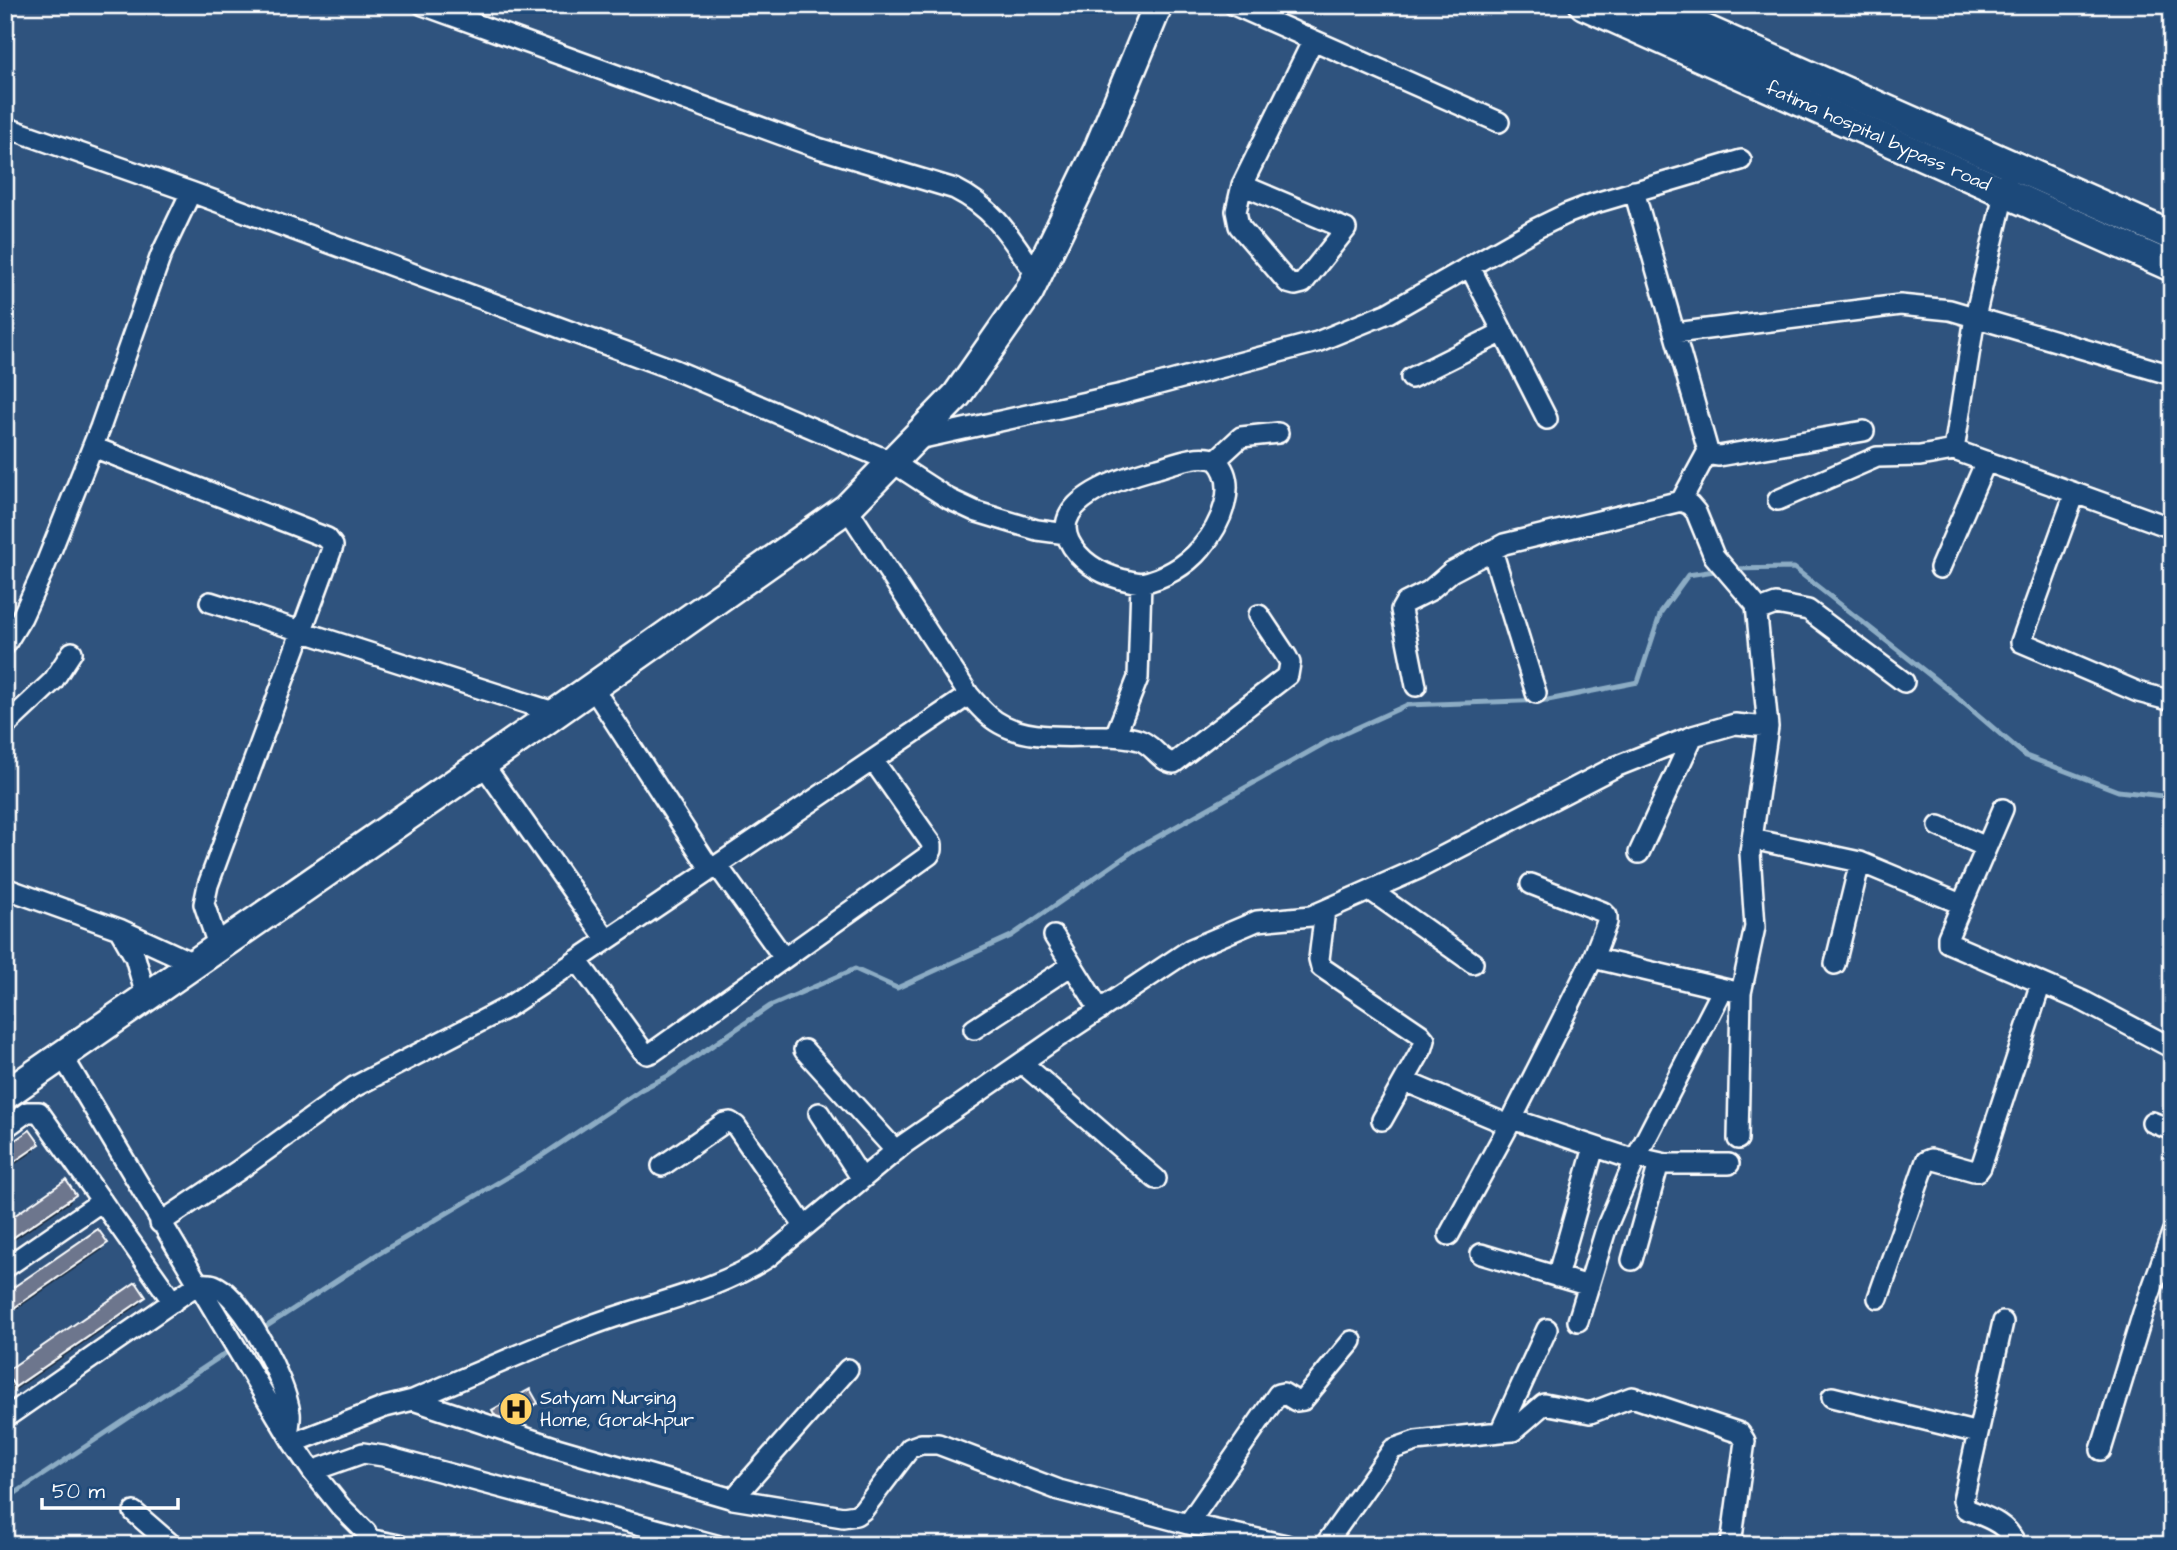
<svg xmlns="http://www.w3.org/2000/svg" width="2177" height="1550" font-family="'Architects Daughter',sans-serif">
  <defs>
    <filter id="shadow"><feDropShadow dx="-6" dy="6" stdDeviation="0" flood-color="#0009"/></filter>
  </defs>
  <rect width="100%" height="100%" fill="#2f537e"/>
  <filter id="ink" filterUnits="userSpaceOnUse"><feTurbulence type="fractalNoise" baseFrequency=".0143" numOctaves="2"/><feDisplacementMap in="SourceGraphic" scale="14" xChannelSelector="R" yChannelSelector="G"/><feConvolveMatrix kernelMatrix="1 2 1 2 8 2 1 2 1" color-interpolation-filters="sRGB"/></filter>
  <g filter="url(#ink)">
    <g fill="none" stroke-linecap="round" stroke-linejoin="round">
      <path stroke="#8cacc4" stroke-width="5" d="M 1730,569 L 1794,568 L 1950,691 L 2026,756 L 2118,791 L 2172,797
        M 261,1330 L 373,1257 L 531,1163 L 642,1089 L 668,1076 L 770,1006 L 855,969 L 897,988 L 1011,936 L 1136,849 L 1332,739 L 1407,705 L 1548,700 L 1638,682 L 1661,612 L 1688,575 L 1721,570
        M 5,1500 L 232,1349"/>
    </g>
    <path fill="#6d768d" stroke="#fff" stroke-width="2" filter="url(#shadow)" d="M 30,1130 L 40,1144 L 5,1168 L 5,1147 Z
      M 66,1180 L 76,1195 L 5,1243 L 5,1222 Z
      M 98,1229 L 108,1243 L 5,1314 L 5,1293 Z
      M 136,1282 L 146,1297 L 15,1387 L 5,1372 Z
      M 530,1389 L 538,1403 L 500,1424 L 492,1410 Z"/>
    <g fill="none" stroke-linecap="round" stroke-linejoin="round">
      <defs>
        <path id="minor" d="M 423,5 L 818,148 L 955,189 C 997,210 1011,239 1037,276
          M 1234,5 L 1499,122
          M 5,127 L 191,192 L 675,370 L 892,462 L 949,499 L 977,512 L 1037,530 L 1067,534
          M 2007,181 L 1975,317 L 1954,450 L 2075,493 L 2021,642 L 2138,692 L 2172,701
          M 1242,185 L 1236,211 L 1239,226 L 1288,283 L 1295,285 L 1303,283 L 1346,229 L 1242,185 L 1313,40
          M 1634,191 L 1708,451 L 1712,455 L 1719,456 L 1864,431
          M 1470,267 L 1547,419
          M 1675,333 L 1900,305 L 1950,310 L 2172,375
          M 1411,378 L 1503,332
          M 914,440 L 1122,394 L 1317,342 L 1388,313 L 1537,228 L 1566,214 L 1592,204 L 1741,160
          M 93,447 L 327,538 L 333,546 L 208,885 L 204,904 L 219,948
          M 1216,460 L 1241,437 L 1278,433
          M 2075,493 L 2172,528
          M 1778,500 L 1877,457 L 1920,456 L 1954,450
          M 1681,501 L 1708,451
          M 847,508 L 969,695 C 975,702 981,709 988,715 C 1014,739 1058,737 1091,736 C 1107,736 1124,735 1139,740 C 1153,744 1160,762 1174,763 L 1288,675 L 1290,663 L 1287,657 L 1259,615
          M 1492,550 L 1536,693
          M 1940,568 L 1986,461
          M 210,602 L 557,713
          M 1757,611 L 1776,604 L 1808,610 L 1904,682
          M 5,645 L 22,617 L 43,571 L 100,428 L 161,255 L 191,192
          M 1416,686 L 1401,610 L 1405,603 L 1429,591 L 1451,572 L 1504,544 L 1681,501 L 1690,505 L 1696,512 L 1714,556 L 1756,605 L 1768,727 L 1750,853 L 1755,927 L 1741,993 L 1738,1139
          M 593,688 L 711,870
          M 5,726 L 53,681 L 72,652
          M 1115,736 L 1138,678 L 1141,583 C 1163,579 1186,566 1201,548 C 1220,526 1240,484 1216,460 C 1198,453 1175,463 1158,468 C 1123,477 1034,504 1078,554 C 1094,572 1118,580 1141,583
          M 483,764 L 607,940
          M 2003,809 L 1948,937 L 1948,943 L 2083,1001 L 2172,1048
          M 1939,826 L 1986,847
          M 1752,839 L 1860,862 L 1961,904
          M 1639,853 L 1693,736
          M 717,865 L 784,958
          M 1531,884 L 1603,912 L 1607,916 L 1607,922 L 1593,958
          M 5,888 L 119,929 L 193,963
          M 1370,890 L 1473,963
          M 1325,910 L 1319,959 L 1321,967 L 1420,1034 L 1425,1040 L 1423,1047 L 1382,1120
          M 119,929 L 135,957 L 146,996
          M 1054,936 L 1100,1010
          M 577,960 L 643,1051 L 647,1054 L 653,1052 L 929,855 L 932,850 L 932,844 L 873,760
          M 1835,964 L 1860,862
          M 974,1029 L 1072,965
          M 804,1050 L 896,1151
          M 62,1055 L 293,1443 L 312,1471 L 340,1506 L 366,1532 L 369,1545
          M 1022,1063 L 1156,1179
          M 1404,1081 L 1509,1125
          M 819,1113 L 862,1179
          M 1512,1119 L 1635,1160
          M 2152,1122 L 2172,1130
          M 5,1128 L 27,1112 L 39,1112 L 173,1302
          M 1648,1160 L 1666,1164 L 1729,1164
          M 662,1166 L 724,1123 L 730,1122 L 736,1126 L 804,1226
          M 160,1223 L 239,1170 L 354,1087 L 508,1007 L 969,695
          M 1449,1235 L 1509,1125 L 1593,958 L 1741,993
          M 1481,1254 L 1589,1286
          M 1632,1260 L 1659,1163
          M 5,1268 L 102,1201
          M 1557,1277 L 1594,1147
          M 1878,1298 L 1926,1161 L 1931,1159 L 1974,1171 L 1978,1171 L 1981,1167 L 2041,983
          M 1578,1321 L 1607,1226 L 1635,1160 L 1723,989
          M 2003,1322 L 1963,1500 L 1966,1509 C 1986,1517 2008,1523 2016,1545
          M 1832,1397 L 1978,1433
          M 413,1400 L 557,1448 L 733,1499 L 843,1517 L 856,1515 L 863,1510 L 910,1448 L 921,1444 L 938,1444 L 1059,1490 L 1188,1524 L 1286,1545
          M 5,1418 L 198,1284 C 204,1284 209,1283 214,1285 C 244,1297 286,1382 290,1413 C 291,1419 289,1427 288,1434
          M 1500,1432 L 1513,1431 L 1544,1404 L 1590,1413 L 1632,1397 L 1740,1433 L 1745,1441 L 1731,1545
          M 293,1443 L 385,1407 L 413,1400 C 472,1375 531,1348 592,1325 C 650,1303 714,1292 767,1258 L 904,1144 L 1057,1038 L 1191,949 L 1257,921 L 1311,916 L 1325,910 L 1418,869 L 1615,767 L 1693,736 L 1735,724 L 1768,727
          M 2101,1450 L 2143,1313 L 2172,1233
          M 312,1471 L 363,1453 L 383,1456 L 716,1545
          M 733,1499 L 848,1369
          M 134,1512 L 172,1545
          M 1188,1524 L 1278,1394 L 1283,1393 L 1296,1401 L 1303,1400 L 1352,1341
          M 368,1539 L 399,1545
          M 1325,1545 L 1393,1449 L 1416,1441 L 1500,1432 L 1547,1329"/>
        <g id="highway">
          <path id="s1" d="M 1584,5 L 2172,267"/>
          <path d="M 1650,5 L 2172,236"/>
          <path d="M 5,1095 L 546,720 L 847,508 L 957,395 L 1029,292 L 1098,150 L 1158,5"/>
        </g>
      </defs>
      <use href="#minor" stroke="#fff" stroke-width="24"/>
      <use href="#highway" stroke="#fff" stroke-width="33"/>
      <use href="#minor" stroke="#1f4a7a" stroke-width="19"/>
      <use href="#highway" stroke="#1f4a7a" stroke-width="28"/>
    </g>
  </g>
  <defs>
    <symbol id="hospital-disc" viewBox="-11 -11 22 22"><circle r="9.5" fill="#ffd166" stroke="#1f4a7a"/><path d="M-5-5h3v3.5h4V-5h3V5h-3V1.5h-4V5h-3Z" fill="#111"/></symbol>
  </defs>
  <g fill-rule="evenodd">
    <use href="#hospital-disc" x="497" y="1390" width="38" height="38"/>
  </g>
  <g text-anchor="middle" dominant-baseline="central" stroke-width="7" stroke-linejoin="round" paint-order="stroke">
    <g font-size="19" fill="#fff" stroke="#1f4a7a">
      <text stroke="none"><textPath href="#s1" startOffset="322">fatima hospital bypass road</textPath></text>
    </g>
    <g font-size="19" fill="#fff" stroke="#1f4a7a" text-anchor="start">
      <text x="540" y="1398">Satyam Nursing<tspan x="540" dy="22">Home, Gorakhpur</tspan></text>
    </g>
  </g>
  <rect width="2177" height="1550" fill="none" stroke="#1f4a7a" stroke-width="28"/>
  <rect x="14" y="14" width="2149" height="1522" fill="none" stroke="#fff" stroke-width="2.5" filter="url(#ink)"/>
  <path d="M42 1498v10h136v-10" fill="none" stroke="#ffffff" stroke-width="3.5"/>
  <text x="52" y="1498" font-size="21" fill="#ffffff" stroke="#1f4a7a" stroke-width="5" paint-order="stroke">50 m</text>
</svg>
